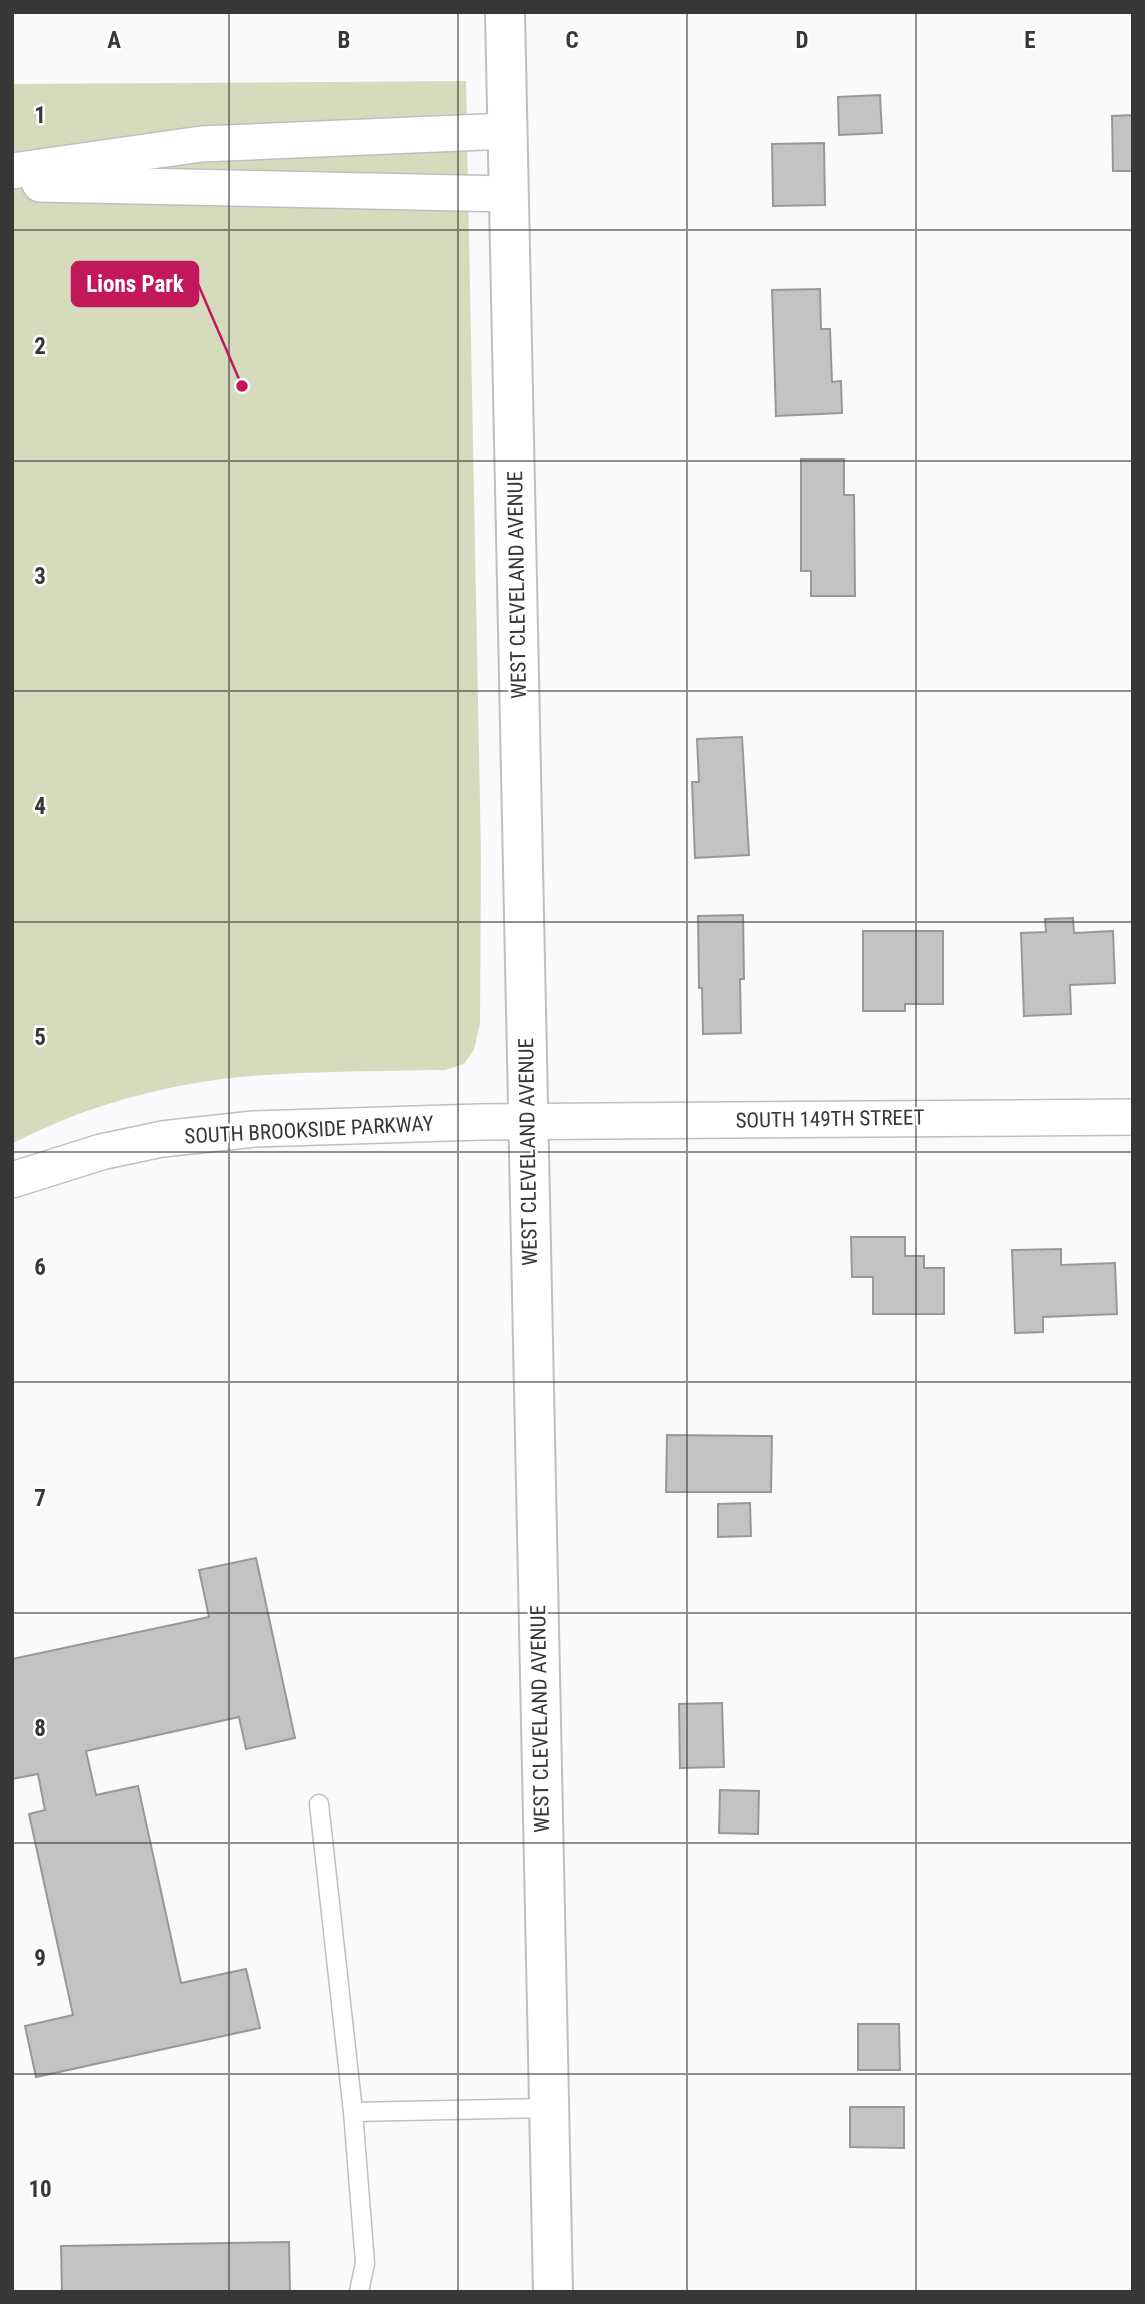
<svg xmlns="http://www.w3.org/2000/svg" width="1145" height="2304" font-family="'Roboto Condensed',sans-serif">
  <rect width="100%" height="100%" fill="#f9fafb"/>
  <path fill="#d7dbbd" d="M 466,81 L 481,856 L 480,1023 L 474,1050 L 464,1064 L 445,1070 C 381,1071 316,1071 252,1076 C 173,1082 82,1106 12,1144 L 12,84 Z"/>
  <path fill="#c3c2c4" stroke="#999899" stroke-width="2" d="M 880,95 L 882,133 L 839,135 L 838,97 Z
    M 1133,115 L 1133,171 L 1113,171 L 1112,116 Z
    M 824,143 L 825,205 L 773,206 L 772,144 Z
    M 820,289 L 821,329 L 830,329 L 832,382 L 841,381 L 842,413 L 776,416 L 772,290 Z
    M 801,459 L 844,459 L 844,495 L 854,495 L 855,596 L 811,596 L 811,571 L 801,571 Z
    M 742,737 L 749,855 L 695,858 L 692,782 L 699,782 L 697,739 Z
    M 743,915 L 744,979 L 740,979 L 741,1033 L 703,1034 L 702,988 L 699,988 L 698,916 Z
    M 1073,918 L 1074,933 L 1113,931 L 1115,983 L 1070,985 L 1071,1014 L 1024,1016 L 1021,933 L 1046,932 L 1045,919 Z
    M 863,931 L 943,931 L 943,1004 L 905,1004 L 905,1011 L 863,1011 Z
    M 851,1237 L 905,1237 L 905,1256 L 924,1256 L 924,1268 L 944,1268 L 944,1314 L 873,1314 L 873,1277 L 852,1277 Z
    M 1061,1249 L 1061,1265 L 1115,1263 L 1117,1314 L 1043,1317 L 1043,1332 L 1015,1333 L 1012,1250 Z
    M 667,1435 L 772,1436 L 771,1492 L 666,1492 Z
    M 750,1503 L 751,1536 L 718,1537 L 718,1504 Z
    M 256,1558 L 295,1738 L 246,1749 L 239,1717 L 86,1751 L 96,1795 L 138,1786 L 181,1983 L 246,1969 L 260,2028 L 36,2077 L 25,2026 L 73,2015 L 29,1814 L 45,1810 L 38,1774 L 12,1779 L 12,1659 L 209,1617 L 199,1570 Z
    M 722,1703 L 724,1767 L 680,1768 L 679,1704 Z
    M 720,1790 L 759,1791 L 758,1834 L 719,1833 Z
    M 858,2024 L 899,2024 L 900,2070 L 858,2070 Z
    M 850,2107 L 904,2107 L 904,2148 L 850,2147 Z
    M 289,2242 L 290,2292 L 62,2292 L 61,2246 Z"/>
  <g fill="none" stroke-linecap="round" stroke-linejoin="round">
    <defs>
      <path id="service" d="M 319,1804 L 353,2112
        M 359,2292 L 365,2263 L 353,2112 L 549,2108"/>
      <path id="minor" d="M 12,171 L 201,144 L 507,131
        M 40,184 L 508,194
        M 12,1180 L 101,1152 L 162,1139 L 254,1129 L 480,1122 L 1133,1117"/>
      <path id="secondary" d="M 505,12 L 553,2292"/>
    </defs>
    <use href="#service" stroke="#bebfc0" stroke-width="21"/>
    <use href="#minor" stroke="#bebfc0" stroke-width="38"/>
    <use href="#secondary" stroke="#bebfc0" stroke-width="42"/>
    <use href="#service" stroke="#fff" stroke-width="18"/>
    <use href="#minor" stroke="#fff" stroke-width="35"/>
    <use href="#secondary" stroke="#fff" stroke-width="38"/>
  </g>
  <path fill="none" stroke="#373738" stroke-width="2" stroke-opacity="0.55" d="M 229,12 L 229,2292M 458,12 L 458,2292M 687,12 L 687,2292M 916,12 L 916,2292M 12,230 L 1133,230M 12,461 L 1133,461M 12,691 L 1133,691M 12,922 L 1133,922M 12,1152 L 1133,1152M 12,1382 L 1133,1382M 12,1613 L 1133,1613M 12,1843 L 1133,1843M 12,2074 L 1133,2074"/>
  <g text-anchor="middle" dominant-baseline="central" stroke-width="5" stroke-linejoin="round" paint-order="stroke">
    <g font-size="21" fill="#373738" stroke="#fff">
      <text transform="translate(517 585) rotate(-91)">WEST CLEVELAND AVENUE</text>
      <text transform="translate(830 1119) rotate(-1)">SOUTH 149TH STREET</text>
      <text transform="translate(309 1130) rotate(-3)">SOUTH BROOKSIDE PARKWAY</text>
      <text transform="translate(528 1152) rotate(-91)">WEST CLEVELAND AVENUE</text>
      <text transform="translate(540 1719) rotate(-91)">WEST CLEVELAND AVENUE</text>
    </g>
  </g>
  <g font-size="23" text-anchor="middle" font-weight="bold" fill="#373738" stroke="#fff" stroke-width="5" stroke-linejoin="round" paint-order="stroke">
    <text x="114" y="48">A</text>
    <text x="344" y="48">B</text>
    <text x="572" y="48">C</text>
    <text x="802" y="48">D</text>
    <text x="1030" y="48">E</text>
    <text x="40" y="123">1</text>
    <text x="40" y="354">2</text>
    <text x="40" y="584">3</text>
    <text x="40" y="814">4</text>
    <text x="40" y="1045">5</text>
    <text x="40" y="1275">6</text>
    <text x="40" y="1506">7</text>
    <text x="40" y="1736">8</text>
    <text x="40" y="1966">9</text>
    <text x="40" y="2197">10</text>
  </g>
  <path fill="none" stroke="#c2185b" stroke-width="2.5" d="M242 386L198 284"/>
  <circle fill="#c2185b" stroke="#fff" stroke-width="2.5" cx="242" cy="386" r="7"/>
  <rect fill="#c2185b" stroke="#c2185b" stroke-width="2.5" x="72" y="262" width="126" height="44" rx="7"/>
  <g font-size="23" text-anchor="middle" font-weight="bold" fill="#fff">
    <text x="135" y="292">Lions Park</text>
  </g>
  <rect width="1145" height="2304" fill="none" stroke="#373738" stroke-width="28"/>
</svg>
